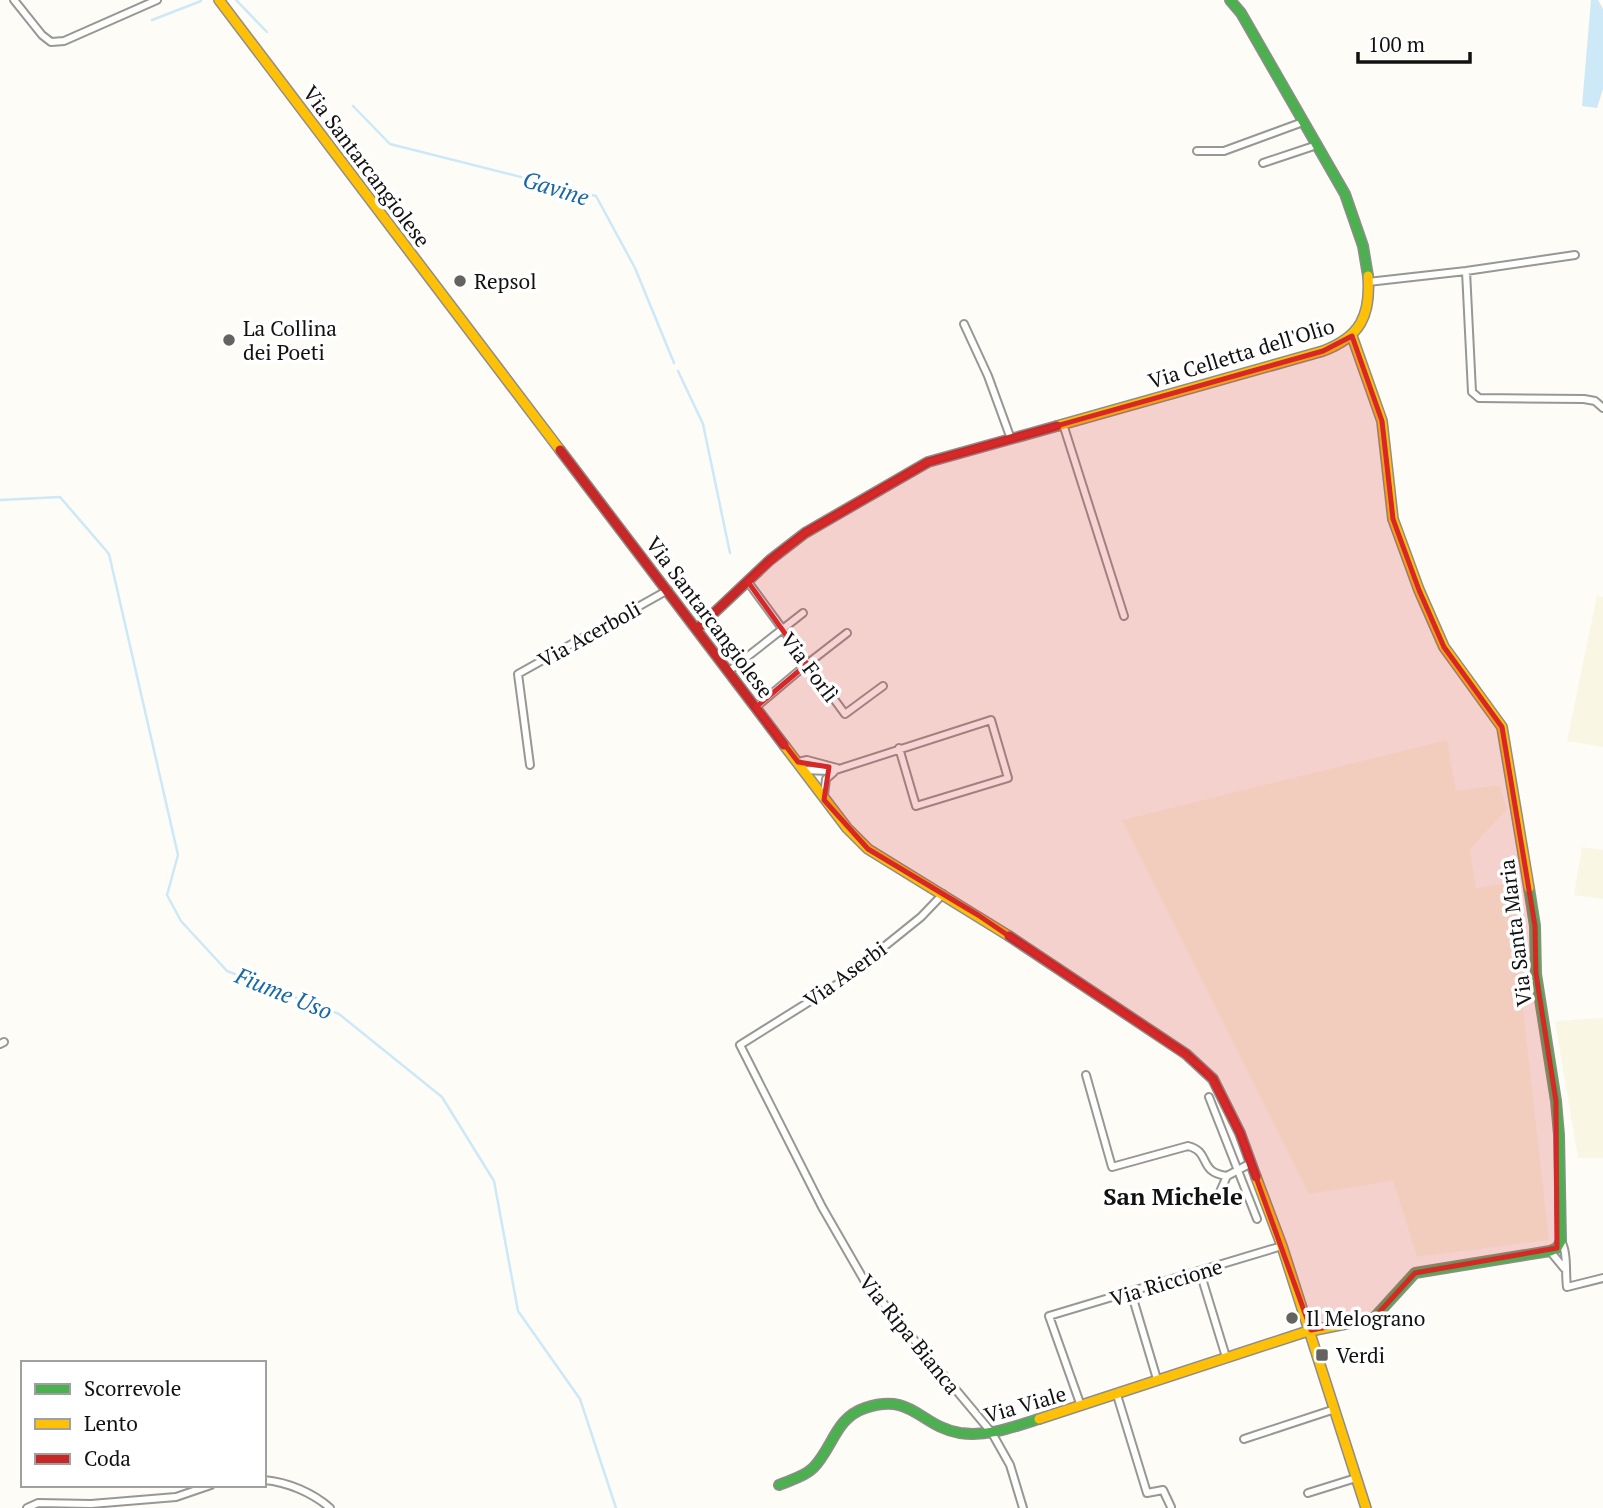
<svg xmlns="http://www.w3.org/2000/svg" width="1603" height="1508" font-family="'PT Serif',serif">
  <rect width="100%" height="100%" fill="#fdfcf7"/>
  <path fill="#f9f7e4" d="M 1597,595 L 1603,597 L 1603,747 L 1567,741 Z
    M 1447,740 L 1456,791 L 1500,785 L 1507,809 L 1470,849 L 1476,888 L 1509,883 L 1549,1240 L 1417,1257 L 1393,1181 L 1309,1194 L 1122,820 Z
    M 1582,847 L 1603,850 L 1603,899 L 1574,895 Z
    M 1603,1018 L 1603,1158 L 1578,1158 L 1555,1021 Z"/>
  <path fill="#cde8f7" d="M 1591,0 L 1598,0 L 1603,9 L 1603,89 L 1597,108 L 1582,106 Z"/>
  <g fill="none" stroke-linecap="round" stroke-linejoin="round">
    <path stroke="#cde8f7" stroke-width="2.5" d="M 236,0 L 267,32
      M 152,20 L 201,1
      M 353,106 L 390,144 L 596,196 L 635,268 L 674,363
      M 678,371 L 703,424 L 730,553
      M 0,500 L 60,497 L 109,554 L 178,855 L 167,895 L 181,921 L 227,971 L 339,1014 L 442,1097 L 494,1181 L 518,1311 L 580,1399 L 616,1508"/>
    <defs>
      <path id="street" d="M 14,0 L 42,35 L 51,42 L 64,41 L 157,0
        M 1197,151 L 1224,151 L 1303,122
        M 1263,163 L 1317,145
        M 1466,271 L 1472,392 L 1479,398 L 1584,399 L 1595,401 L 1603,408
        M 1368,282 L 1466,271 L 1575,255
        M 964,324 L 988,376 L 1011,439
        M 1063,424 L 1124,616
        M 748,582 L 845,714 L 883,686
        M 729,671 L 803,613
        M 756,707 L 807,664 L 847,633
        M 798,762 L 807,760 L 837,768
        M 530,765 L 518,674 L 668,590
        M 804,770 L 830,771 L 839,769 L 991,720 L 1008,778 L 916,806 L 899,748
        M 824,795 L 826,779 L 834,772
        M 943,894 L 921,917 L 839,983 L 740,1045 L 822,1207 L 864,1280 L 992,1433 L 1010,1465 L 1023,1508
        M 0,1044 L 4,1042
        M 1086,1075 L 1112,1167 L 1188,1146 C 1212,1152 1197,1172 1227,1176
        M 1209,1097 L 1257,1219
        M 1227,1176 L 1251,1163
        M 1215,1203 L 1227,1176
        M 1561,1241 C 1568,1253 1565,1273 1567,1287 L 1603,1278
        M 1550,1251 L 1564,1268
        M 1200,1272 L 1226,1357
        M 1131,1292 L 1157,1379
        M 1117,1395 L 1147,1493 L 1163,1490 L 1171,1507
        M 1081,1406 L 1049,1316 L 1282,1246
        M 1244,1439 L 1335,1409
        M 264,1480 C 288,1482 313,1493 330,1508
        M 1308,1493 L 1356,1478
        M 27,1508 L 38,1503 L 91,1504 L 176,1497 L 211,1485"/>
      <path id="fast" d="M 1230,0 L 1241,13 L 1345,194 L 1363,246 L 1368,276
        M 1350,1323 L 1373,1319 L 1415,1273 L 1550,1251 L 1557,1248 L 1561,1241 L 1559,1135 L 1556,1101 L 1536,974 L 1535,926 L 1529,888
        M 779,1485 C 790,1480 804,1477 813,1468 C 833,1448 835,1418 865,1408 C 913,1392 919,1426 960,1433 C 988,1437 1013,1427 1039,1419"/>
      <path id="slow" d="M 219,0 L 560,450
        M 1352,336 L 1382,421 L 1393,519 L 1419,590 L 1444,647 L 1502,727 L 1529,888
        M 1057,426 L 1323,351 C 1360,337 1371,316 1368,276
        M 784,745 L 847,828 L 868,849 L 1009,936
        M 1256,1177 L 1282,1246 L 1366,1508
        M 1039,1419 L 1305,1332 L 1350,1323"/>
      <path id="jam" d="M 560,450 L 784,745
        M 697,629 L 770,560 L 805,533 L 928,462 L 1057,426
        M 1009,936 L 1186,1054 L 1213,1079 L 1240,1133 L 1256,1177"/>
    </defs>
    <use href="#street" stroke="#979795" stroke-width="10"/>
    <use href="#fast" stroke="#8e8d8b" stroke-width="12"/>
    <use href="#slow" stroke="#8e8d8b" stroke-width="12"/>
    <use href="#jam" stroke="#8e8d8b" stroke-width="12"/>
    <use href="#street" stroke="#fffffe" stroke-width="6"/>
    <use href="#fast" stroke="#4caf50" stroke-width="9"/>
    <use href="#slow" stroke="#ffc107" stroke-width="9"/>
    <use href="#jam" stroke="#c62828" stroke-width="9"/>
  </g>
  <path fill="#d62828" fill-opacity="0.2" stroke="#d62828" stroke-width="5" stroke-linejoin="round" d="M 1352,336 L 1382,421 L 1393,519 L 1419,590 L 1444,647 L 1502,727 L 1535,926 L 1536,974 L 1556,1101 L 1557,1248 L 1415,1273 L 1373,1319 L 1311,1330 L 1240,1133 L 1206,1070 L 978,915 L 868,849 L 824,800 L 829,767 L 798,762 L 756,707 L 807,664 L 748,582 L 805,533 L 928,462 L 1323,351 Z"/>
  <g fill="#646362" stroke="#fff" stroke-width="2.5">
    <circle cx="460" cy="281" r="7"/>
    <circle cx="229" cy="340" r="7"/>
    <circle cx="1292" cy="1318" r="7"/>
    <rect x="1315" y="1348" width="14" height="14" rx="3.5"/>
  </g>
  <g text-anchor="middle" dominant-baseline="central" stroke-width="7" stroke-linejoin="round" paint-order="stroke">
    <g font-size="21" fill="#111" stroke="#fff">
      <text transform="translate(367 166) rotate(53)">Via Santarcangiolese</text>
      <text transform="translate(1241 353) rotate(-17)">Via Celletta dell'Olio</text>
      <text transform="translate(710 617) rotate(53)">Via Santarcangiolese</text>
      <text transform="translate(589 634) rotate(-29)">Via Acerboli</text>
      <text transform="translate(810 667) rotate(53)">Via Forlì</text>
      <text transform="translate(1515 933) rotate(-97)">Via Santa Maria</text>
      <text transform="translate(845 974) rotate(-36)">Via Aserbi</text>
      <text transform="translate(1166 1282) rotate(-17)">Via Riccione</text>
      <text transform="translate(910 1334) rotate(51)">Via Ripa Bianca</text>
      <text transform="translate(1025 1404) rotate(-16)">Via Viale</text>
    </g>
    <g font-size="21" fill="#111" stroke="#fff" text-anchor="start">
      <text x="474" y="281">Repsol</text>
      <text x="243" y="328">La Collina<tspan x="243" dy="24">dei Poeti</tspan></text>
      <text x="1306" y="1318">Il Melograno</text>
      <text x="1336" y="1355">Verdi</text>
    </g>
    <g font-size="23" font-style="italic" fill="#1768a6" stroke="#fff">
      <text transform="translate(556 188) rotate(17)">Gavine</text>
      <text transform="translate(284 993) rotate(22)">Fiume Uso</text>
    </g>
    <g font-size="24" font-weight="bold" fill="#111" stroke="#fff">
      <text x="1173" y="1196">San Michele</text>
    </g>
  </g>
  <rect x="21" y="1361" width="245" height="126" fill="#ffffff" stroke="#a0a0a0" stroke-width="2"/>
  <rect x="35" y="1384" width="35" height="10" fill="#4caf50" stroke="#a0a0a0" stroke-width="2"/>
  <text x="84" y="1396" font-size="21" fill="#111111">Scorrevole</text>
  <rect x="35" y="1419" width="35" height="10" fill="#ffc107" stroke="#a0a0a0" stroke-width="2"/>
  <text x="84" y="1431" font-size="21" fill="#111111">Lento</text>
  <rect x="35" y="1454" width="35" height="10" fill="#c62828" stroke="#a0a0a0" stroke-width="2"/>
  <text x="84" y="1466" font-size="21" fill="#111111">Coda</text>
  <path d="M1358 52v10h112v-10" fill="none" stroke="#111111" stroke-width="3.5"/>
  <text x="1368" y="52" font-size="21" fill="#111111" stroke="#ffffff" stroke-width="5" paint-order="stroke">100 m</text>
</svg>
